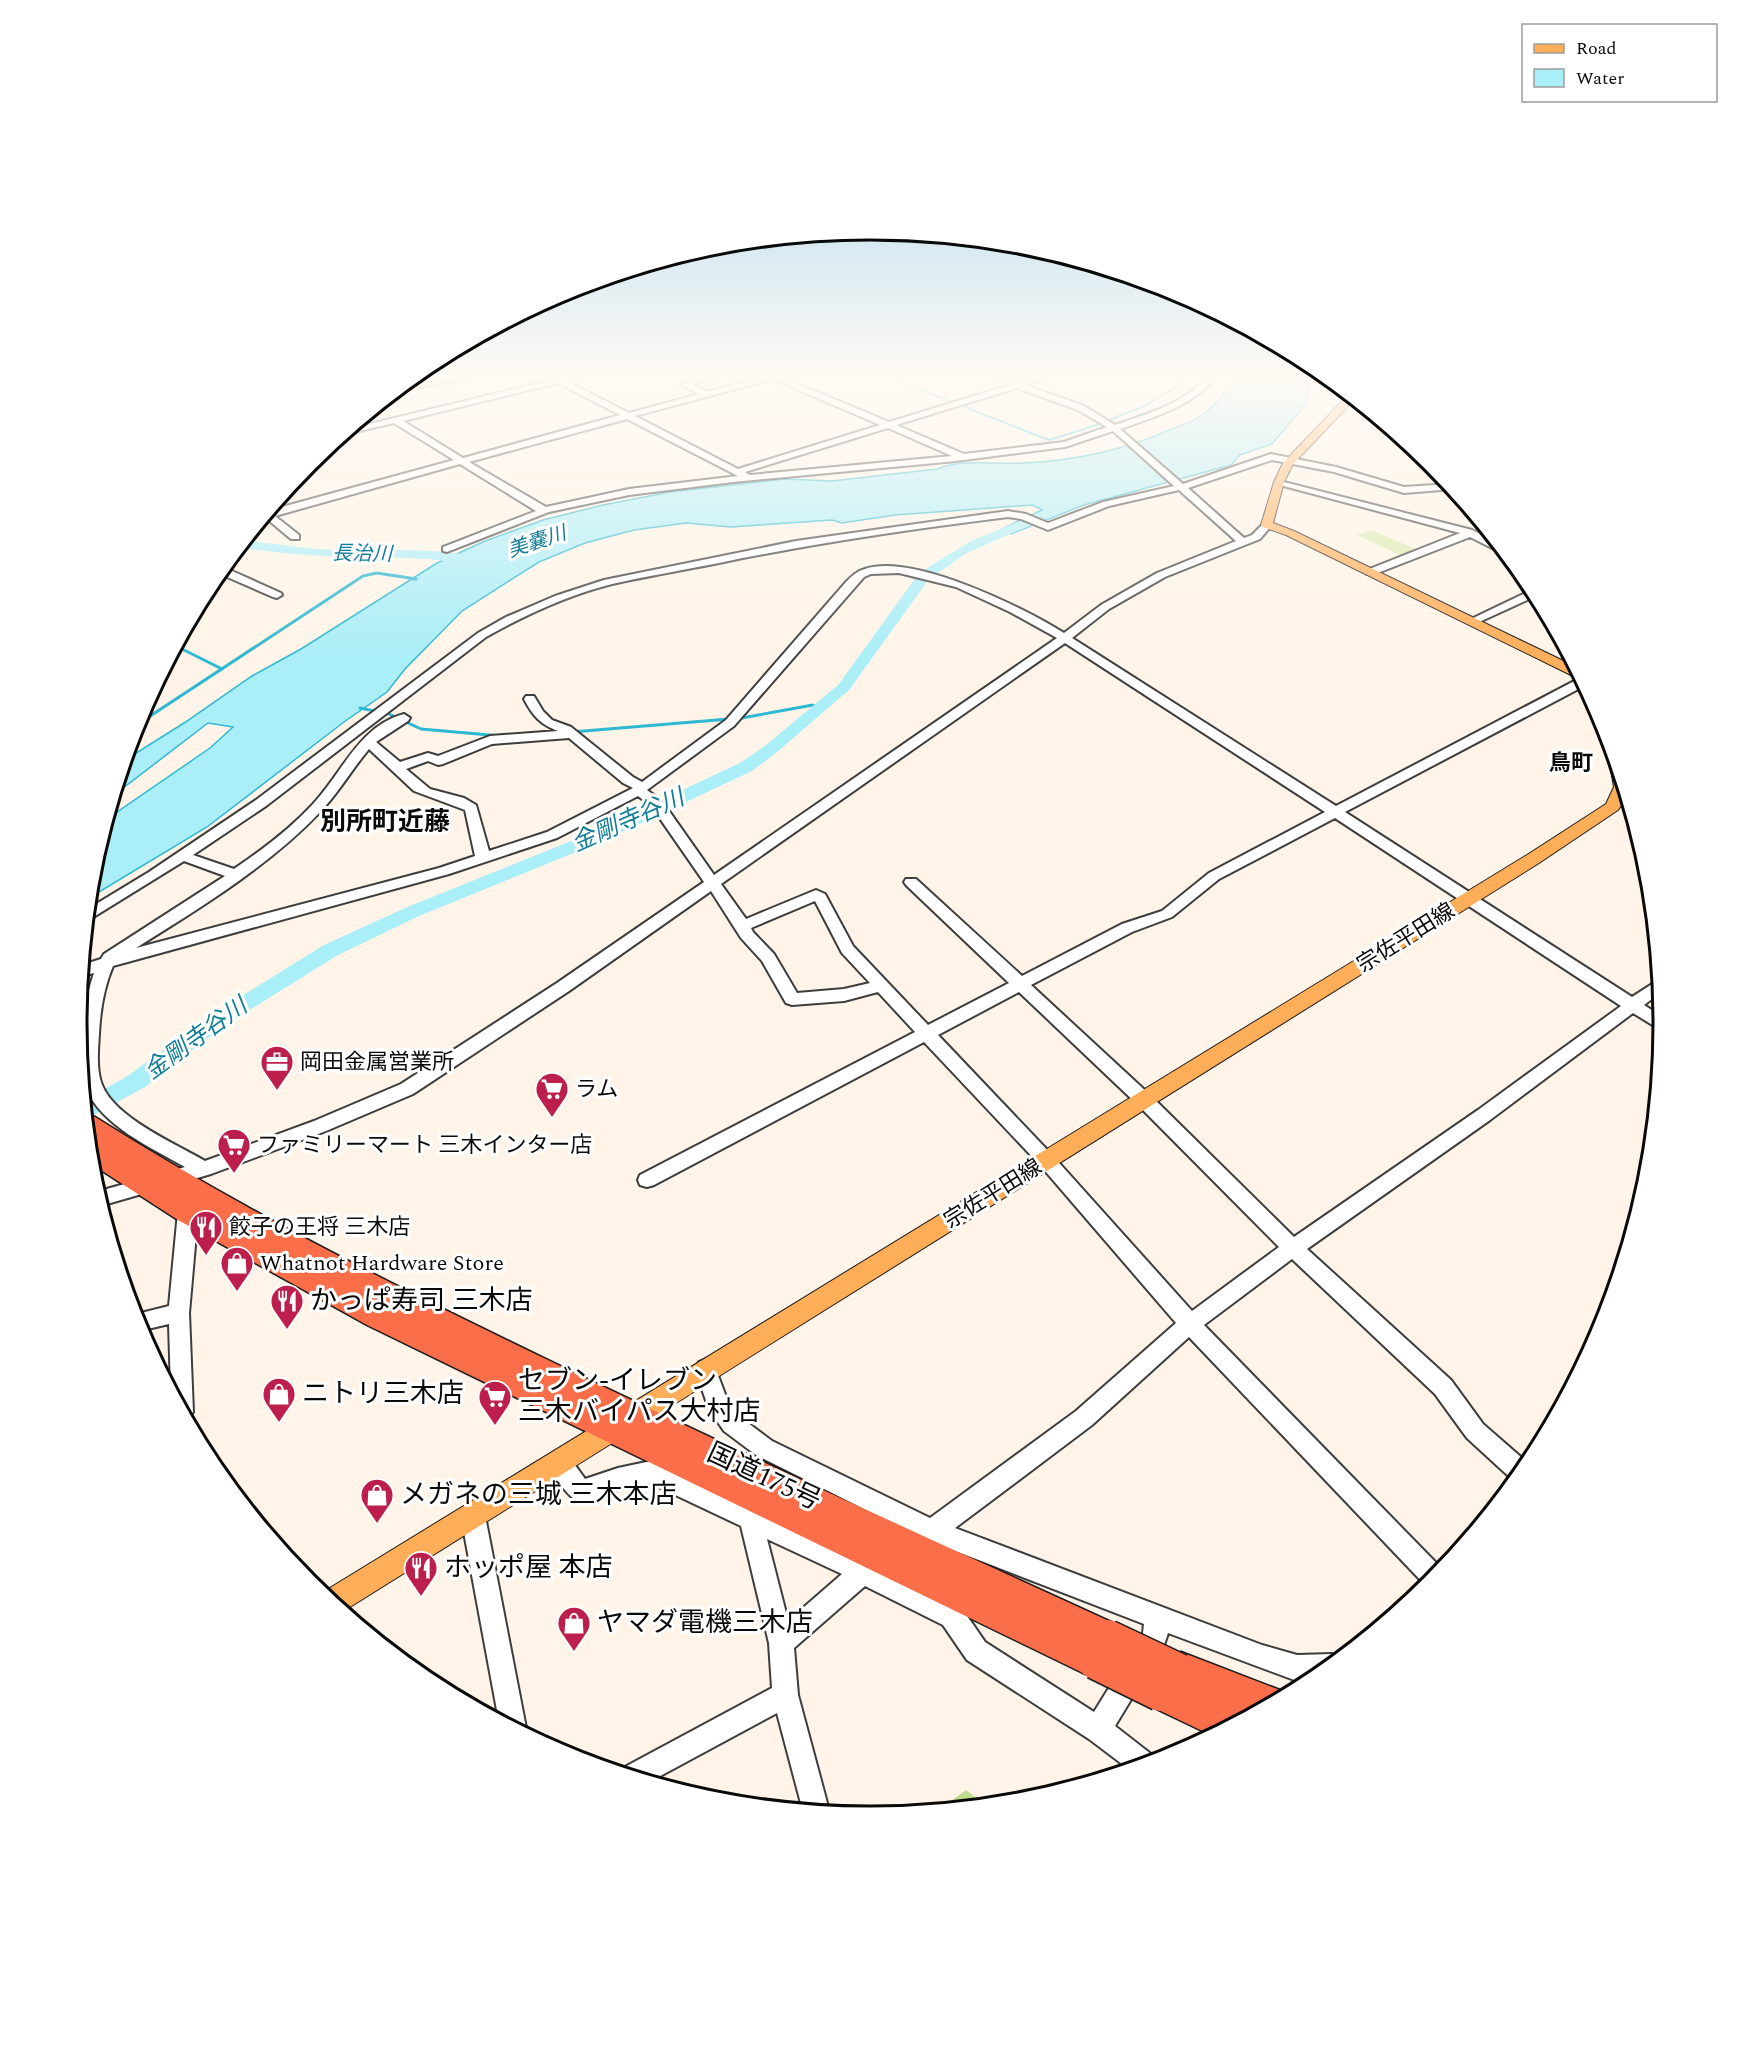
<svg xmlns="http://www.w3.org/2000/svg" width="1741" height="2047" font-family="Spectral,'Noto Sans JP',serif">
  <rect width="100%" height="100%" fill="#fff4e7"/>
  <path fill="#dce9b0" d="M 1372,530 L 1415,549 L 1400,555 L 1357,535 Z"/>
  <path fill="#c4db8f" d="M 966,1790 L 987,1806 L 937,1811 Z"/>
  <path fill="#aaeef8" stroke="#2eb8d1" stroke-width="1.5" d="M 1234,373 L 1319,373 L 1311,376 L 1306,404 L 1272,444 L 1240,455 L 1231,465 L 1084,505 L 1011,534 L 1002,529 L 1042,510 L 1033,505 L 895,515 L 842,523 L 832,520 L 731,527 L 686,523 L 634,530 L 585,543 L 539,562 L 462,611 L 405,669 L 387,692 L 344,722 L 207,827 L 89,898 L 92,868 L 107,819 L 210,748 L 233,727 L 208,723 L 114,795 L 125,760 L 184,723 L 252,676 L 301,649 L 437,563 L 485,541 L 543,520 L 603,505 L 670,492 L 785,479 L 832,481 L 937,469 C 966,458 993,465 1023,463 C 1074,461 1123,450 1170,430 C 1179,426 1191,423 1199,417 C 1215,407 1226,392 1237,378 Z"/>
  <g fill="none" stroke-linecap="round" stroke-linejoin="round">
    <path stroke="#2eb8d1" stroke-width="2" d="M 878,373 L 1049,440 L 1097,425 L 1144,406 L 1173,389 L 1191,373"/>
    <path stroke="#2eb8d1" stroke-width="3" d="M 176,646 L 222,669
      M 360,708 L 389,714 L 421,729 L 501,736
      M 736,719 L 813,705 L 820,709
      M 135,726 L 363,576 L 377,573 L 416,579
      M 572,732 L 729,719"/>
    <path fill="#aaeef8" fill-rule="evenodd" d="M 1032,516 L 1038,520 L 1036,523 L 967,553 L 929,579 L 849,690 L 777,752 L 752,771 L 603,841 L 419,916 L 338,955 L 222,1027 L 145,1087 L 86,1119 L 84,1101 L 129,1075 L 208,1017 L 324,945 L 405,908 L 591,833 L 740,763 L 765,746 L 839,684 L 919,573 L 971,541 Z
      M 245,540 C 275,544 306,549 337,550 C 364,551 468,546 484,562 C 475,570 443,560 430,559 C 366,556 302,559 239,547 Z"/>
    <defs>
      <path id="minor" d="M 434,373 L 443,373 L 457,381 L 450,383 Z
        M 580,373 L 592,373 L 566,381 L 629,413 L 699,394 L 680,384 L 719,373 L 730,373 L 692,384 L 707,392 L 766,376 L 765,373 L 789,373 L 781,377 L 889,422 L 1010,385 L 981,373 C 995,373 1006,382 1018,382 C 1031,382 1045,373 1060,373 L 1025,385 L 1084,406 L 1115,425 C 1147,414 1190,402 1209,373 L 1217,373 C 1200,404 1152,418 1120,429 L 1183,484 L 1271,454 L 1336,467 L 1404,487 L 1450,484 L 1454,489 L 1404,493 L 1334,472 L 1272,460 L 1188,488 L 1244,538 L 1252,535 L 1264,523 L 1272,525 L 1260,539 L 1165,577 L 1109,609 L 1072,638 L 1336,806 L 1580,678 L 1582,678 L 1586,685 L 1345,812 L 1632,997 L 1660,979 L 1661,992 L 1644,1005 L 1664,1018 L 1664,1032 L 1633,1013 L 1490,1120 L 1307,1249 L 1451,1380 L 1483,1424 L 1530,1465 L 1515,1482 L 1467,1438 L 1435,1394 L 1292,1259 L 1204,1325 L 1444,1571 L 1428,1588 L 1189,1337 L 1092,1425 L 955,1528 L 1262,1645 L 1297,1655 L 1332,1654 L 1341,1658 L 1316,1680 L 1297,1681 L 1168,1633 L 1164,1645 L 1115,1726 L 1151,1754 L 1155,1763 L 1130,1770 L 1089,1739 L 967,1660 L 943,1625 L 865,1586 L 794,1648 L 798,1695 L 830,1814 L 803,1811 L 777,1713 L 649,1782 L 620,1773 L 623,1768 L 772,1688 L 769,1643 L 741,1526 L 650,1483 L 618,1490 L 581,1503 C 567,1497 554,1476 548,1462 L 551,1454 L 559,1451 L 567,1454 L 585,1479 L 618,1468 L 651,1461 L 961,1607 L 985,1642 L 1094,1712 L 1143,1633 L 1144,1624 L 924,1539 L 756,1455 L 724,1431 L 709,1409 L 695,1369 L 699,1362 L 706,1359 L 713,1362 L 726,1397 L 740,1417 L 772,1441 L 930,1518 L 1076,1411 L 1176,1323 L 1040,1165 L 924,1042 L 654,1185 L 647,1187 L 640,1185 L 638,1180 L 640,1175 L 915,1032 L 878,992 L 844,1001 L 792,1005 L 786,1003 L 762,961 L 741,938 L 711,891 L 569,991 L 413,1094 L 326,1131 L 211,1174 L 100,1206 L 96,1192 L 185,1167 C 150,1147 102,1126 85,1087 C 79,1072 81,1052 82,1036 C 84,1015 87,993 94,973 L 81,976 L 82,965 L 101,959 L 104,954 L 225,876 L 184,861 L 87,921 L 88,909 L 149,872 L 256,800 L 478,633 L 506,617 L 555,596 L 604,580 L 796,541 L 1008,511 L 1026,514 L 1048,523 L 1103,502 L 1174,486 L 1113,431 L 1065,447 L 956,461 L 733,482 L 629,495 L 549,512 L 447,552 L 443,551 L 443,547 L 536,511 L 460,464 L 275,516 L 299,535 L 299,539 L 291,539 L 267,519 L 262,519 L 268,512 L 282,507 L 454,460 L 394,423 L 342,435 L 349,429 ZM 773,379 L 880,425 L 738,469 L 635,416 ZM 558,383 L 620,415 L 463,458 L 403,421 ZM 1017,388 L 1078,410 L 1107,427 L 1064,442 L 964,454 L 896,425 ZM 627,419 L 738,476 L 629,489 L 546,507 L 469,462 ZM 888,428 L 952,456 L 750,475 L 745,472 ZM 1179,490 L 1236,541 L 1157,573 L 1101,605 L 1064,633 C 1023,607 912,553 865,569 C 857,571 852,576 846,582 L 726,720 L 642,782 L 633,777 L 571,727 L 552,720 L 543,711 L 534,696 L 526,696 L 524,699 C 533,716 540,724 558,731 L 490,736 L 438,756 L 428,753 L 400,762 L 376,742 L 408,721 L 410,718 L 404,714 C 359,726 343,772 313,804 C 290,829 262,850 234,869 L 193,855 L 266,806 L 486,637 C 525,615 568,595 612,584 C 647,576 684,570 719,563 C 815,543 911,529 1008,517 L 1021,519 L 1048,530 L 1109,506 ZM 899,573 L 956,587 L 1010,612 L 1057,638 L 714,875 L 662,801 L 647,790 L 734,726 L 864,577 L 871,574 ZM 1065,643 L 1325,812 L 1209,873 L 1162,911 L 1122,924 L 1022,976 L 916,879 L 906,879 L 904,882 L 906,885 L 1009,983 L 928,1025 L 853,946 L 825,894 L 816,890 L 811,892 L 746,919 L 721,884 ZM 569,738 L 623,783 L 633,788 L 547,832 L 489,851 L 476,805 L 464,798 L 430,789 L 406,769 L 428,761 L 438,765 L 443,764 L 492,744 ZM 369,749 L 414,791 L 465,810 L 475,856 L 439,868 L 136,948 C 200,908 269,866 321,811 C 339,792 352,769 369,749 ZM 638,796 L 652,807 L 704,882 L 557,983 L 401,1084 L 314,1121 L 205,1161 C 176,1144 115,1118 102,1085 C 96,1070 98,1050 99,1034 C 100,1012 104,987 113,966 L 449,874 L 557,838 ZM 1335,818 L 1621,1006 L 1478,1110 L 1294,1237 L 1150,1095 L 1031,985 L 1132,932 L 1172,917 L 1219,879 ZM 815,901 L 842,953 L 870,983 L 844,989 L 797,993 L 774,954 L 753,932 L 751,928 ZM 1019,992 L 1138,1105 L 1279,1247 L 1192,1311 L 1052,1155 L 938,1035 ZM 767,1539 L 842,1574 L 788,1621 Z
        M 1276,480 L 1472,530 L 1499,543 L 1506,553 L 1500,552 L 1470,537 L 1375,574 L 1367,574 L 1367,570 L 1460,533 L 1276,484 Z
        M 223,567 L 281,593 L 282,595 L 277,598 L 273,597 L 218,573 Z
        M 1534,589 L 1538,595 L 1477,623 L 1473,624 L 1467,621 Z
        M 188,1204 L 195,1207 L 198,1212 L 189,1313 L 193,1412 L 187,1420 L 171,1390 L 169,1324 L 139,1331 L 133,1315 L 169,1306 L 178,1212 L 181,1207 Z
        M 473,1505 L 481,1508 L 485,1516 L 526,1728 L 523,1734 L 499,1721 L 461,1516 L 465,1508 Z"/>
      <path id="major" d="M 476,373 L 492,373 L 392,394 L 399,388 Z
        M 1349,394 L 1355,399 L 1293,464 L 1284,482 L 1273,523 L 1294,531 L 1576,667 L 1582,678 L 1575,677 L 1286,535 L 1263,527 L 1261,525 L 1274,482 L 1283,463 Z
        M 1616,760 L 1627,797 L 1618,810 L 1539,863 L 342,1612 L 320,1594 L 1527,855 L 1606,804 L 1614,787 L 1610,764 Z"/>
      <path id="highway" d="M 86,1114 L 95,1117 C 239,1208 392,1285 546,1359 C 736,1451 928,1538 1120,1626 L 1125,1639 L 1120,1652 L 1112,1655 L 1114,1660 L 1109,1673 L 1096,1678 L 1083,1673 L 367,1325 L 178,1220 L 90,1163 Z
        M 1181,1652 L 1285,1692 L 1287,1697 L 1252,1716 L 1247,1714 L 1248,1718 L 1213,1736 L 1148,1705 L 1143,1692 L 1148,1679 L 1161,1674 L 1165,1675 L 1163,1670 L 1168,1657 Z"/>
    </defs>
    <use href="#minor" stroke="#3d3d3d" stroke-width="4"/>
    <use href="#major" stroke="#1b1b1b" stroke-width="2"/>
    <use href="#highway" stroke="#1b1b1b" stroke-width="3"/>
    <use href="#minor" fill="#fff" fill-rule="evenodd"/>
    <use href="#major" fill="#fead58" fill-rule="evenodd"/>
    <use href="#highway" fill="#fa6f4a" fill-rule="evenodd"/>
    <defs>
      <path id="highway-bridge" d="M 1107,1639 L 1179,1673
        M 1096,1660 L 1161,1692"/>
    </defs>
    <use href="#highway-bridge" stroke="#1b1b1b" stroke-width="41" stroke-linecap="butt"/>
    <use href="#highway-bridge" stroke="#fa6f4a" stroke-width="38"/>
  </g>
  <linearGradient id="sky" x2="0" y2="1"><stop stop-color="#8fcbee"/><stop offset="0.57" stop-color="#fffaf4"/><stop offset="1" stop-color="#fffaf4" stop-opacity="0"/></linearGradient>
  <rect width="1741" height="659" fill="url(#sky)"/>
  <defs>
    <symbol id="office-pin" viewBox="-11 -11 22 30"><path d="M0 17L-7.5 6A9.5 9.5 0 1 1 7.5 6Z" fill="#bd1f4d" stroke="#fff"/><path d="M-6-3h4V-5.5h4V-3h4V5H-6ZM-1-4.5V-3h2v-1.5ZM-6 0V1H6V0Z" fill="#fff"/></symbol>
    <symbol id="supermarket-pin" viewBox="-11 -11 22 30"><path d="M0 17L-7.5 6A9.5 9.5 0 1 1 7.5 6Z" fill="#bd1f4d" stroke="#fff"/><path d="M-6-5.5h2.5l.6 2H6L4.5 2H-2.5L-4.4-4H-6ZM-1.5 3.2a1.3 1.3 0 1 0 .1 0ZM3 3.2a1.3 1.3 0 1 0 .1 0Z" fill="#fff"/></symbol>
    <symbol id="restaurant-pin" viewBox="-11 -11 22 30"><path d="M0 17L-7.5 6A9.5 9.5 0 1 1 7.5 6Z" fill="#bd1f4d" stroke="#fff"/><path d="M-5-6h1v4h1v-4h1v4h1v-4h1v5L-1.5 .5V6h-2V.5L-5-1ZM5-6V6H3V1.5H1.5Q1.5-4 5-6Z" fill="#fff"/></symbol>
    <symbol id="shop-pin" viewBox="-11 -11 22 30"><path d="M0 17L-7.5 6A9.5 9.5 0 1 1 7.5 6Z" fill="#bd1f4d" stroke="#fff"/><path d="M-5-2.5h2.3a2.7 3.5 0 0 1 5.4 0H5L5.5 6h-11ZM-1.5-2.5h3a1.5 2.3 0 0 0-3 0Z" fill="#fff"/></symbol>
  </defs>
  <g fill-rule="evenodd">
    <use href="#office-pin" x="258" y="1043" width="38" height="52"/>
    <use href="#supermarket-pin" x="533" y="1070" width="38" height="52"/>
    <use href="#supermarket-pin" x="215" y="1126" width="38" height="52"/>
    <use href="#restaurant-pin" x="187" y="1208" width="38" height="52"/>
    <use href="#shop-pin" x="218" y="1244" width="38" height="52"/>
    <use href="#restaurant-pin" x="268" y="1282" width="38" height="52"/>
    <use href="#shop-pin" x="260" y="1375" width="38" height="52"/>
    <use href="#supermarket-pin" x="476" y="1378" width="38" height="52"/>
    <use href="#shop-pin" x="358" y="1476" width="38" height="52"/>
    <use href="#restaurant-pin" x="402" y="1549" width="38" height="52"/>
    <use href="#shop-pin" x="555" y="1604" width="38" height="52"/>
  </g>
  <g text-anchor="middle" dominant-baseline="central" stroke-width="6" stroke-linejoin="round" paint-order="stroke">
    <g font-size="20" font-style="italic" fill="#117d97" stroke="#fff">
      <text transform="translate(537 542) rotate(-18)">美嚢川</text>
      <text transform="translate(362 554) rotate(1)">長治川</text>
    </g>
    <g font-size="22" font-weight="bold" fill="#0a0a0a" stroke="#fff">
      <text x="1571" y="763">鳥町</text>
    </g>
    <g font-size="22" fill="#0a0a0a" stroke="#fff">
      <text transform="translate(1406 938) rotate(-32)">宗佐平田線</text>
      <text transform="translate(993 1194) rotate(-32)">宗佐平田線</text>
    </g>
    <g font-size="22" fill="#0a0a0a" stroke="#fff" text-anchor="start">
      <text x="300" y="1062">岡田金属営業所</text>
      <text x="575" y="1089">ラム</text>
      <text x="257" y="1145">ファミリーマート 三木インター店</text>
      <text x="229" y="1227">餃子の王将 三木店</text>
      <text x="260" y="1263">Whatnot Hardware Store</text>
    </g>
    <g font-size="24" font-style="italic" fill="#117d97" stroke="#fff">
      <text transform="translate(628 821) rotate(-24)">金剛寺谷川</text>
      <text transform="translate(196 1039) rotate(-36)">金剛寺谷川</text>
    </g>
    <g font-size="26" font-weight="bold" fill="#0a0a0a" stroke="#fff">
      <text x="385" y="822">別所町近藤</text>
    </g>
    <g font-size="27" fill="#0a0a0a" stroke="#fff" text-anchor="start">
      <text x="310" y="1301">かっぱ寿司 三木店</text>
      <text x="518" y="1381">セブン-イレブン<tspan x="518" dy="31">三木バイパス大村店</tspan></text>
      <text x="302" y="1394">ニトリ三木店</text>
      <text x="400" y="1495">メガネの三城 三木本店</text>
      <text x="444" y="1568">ホッポ屋 本店</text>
      <text x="597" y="1623">ヤマダ電機三木店</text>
    </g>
    <g font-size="27" fill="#0a0a0a" stroke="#fff">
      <text transform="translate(764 1477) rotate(25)">国道175号</text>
    </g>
  </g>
  <path d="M0 0H1741V2047H0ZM87 1023a783 783 0 1 1 1566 0a783 783 0 1 1-1566 0Z" fill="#fff" fill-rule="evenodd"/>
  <path fill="none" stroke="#0a0a0a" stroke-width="3" d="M87 1023a783 783 0 1 1 1566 0a783 783 0 1 1-1566 0Z"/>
  <rect x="1522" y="24" width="195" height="78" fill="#ffffff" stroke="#9d9d9d" stroke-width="1.5"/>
  <rect x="1534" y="44" width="30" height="9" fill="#fead58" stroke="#9d9d9d" stroke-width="1.5"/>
  <text x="1576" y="54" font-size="18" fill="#0a0a0a">Road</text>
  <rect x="1534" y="69" width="30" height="18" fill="#aaeef8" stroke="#9d9d9d" stroke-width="1.5"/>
  <text x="1576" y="84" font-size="18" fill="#0a0a0a">Water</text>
</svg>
